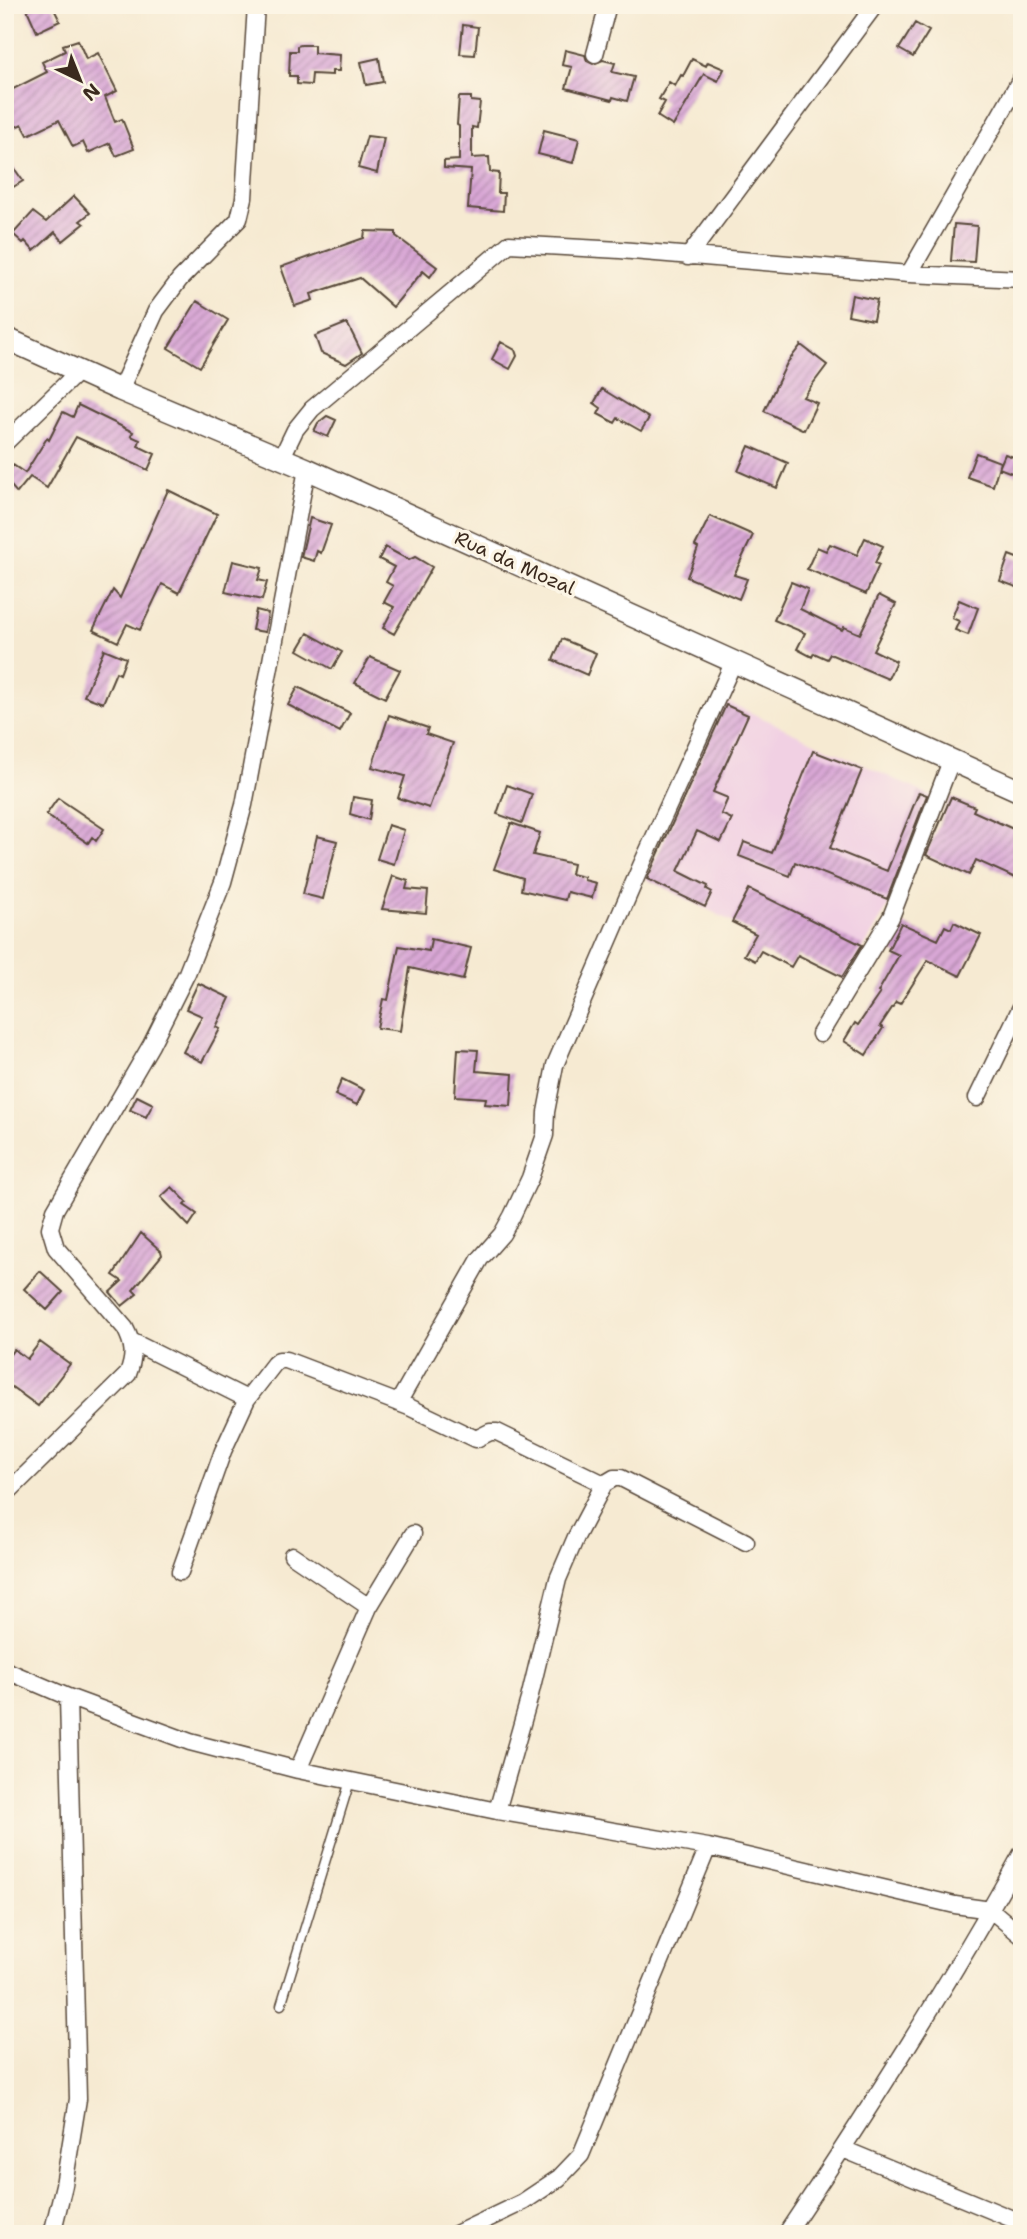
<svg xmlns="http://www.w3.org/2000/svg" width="1027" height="2239" font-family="'Shantell Sans',sans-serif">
  <defs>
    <pattern id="building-hatch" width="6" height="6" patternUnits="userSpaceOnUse" patternTransform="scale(1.75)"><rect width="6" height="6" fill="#d9a7d6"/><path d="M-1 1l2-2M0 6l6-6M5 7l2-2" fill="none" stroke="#b188ad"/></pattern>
  </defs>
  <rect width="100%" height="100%" fill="#fcf5e5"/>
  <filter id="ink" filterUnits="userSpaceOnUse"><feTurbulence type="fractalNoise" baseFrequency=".0143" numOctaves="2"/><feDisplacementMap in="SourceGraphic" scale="14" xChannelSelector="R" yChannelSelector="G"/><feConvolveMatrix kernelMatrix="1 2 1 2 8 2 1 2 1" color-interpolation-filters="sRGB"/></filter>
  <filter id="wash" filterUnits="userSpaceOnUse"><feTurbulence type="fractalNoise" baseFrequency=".00686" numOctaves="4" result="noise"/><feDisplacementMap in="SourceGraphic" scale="28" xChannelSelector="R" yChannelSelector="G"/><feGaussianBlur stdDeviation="1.57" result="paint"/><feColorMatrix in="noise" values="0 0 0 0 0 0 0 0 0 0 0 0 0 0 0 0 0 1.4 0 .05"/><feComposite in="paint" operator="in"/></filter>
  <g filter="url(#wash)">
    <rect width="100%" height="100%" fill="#f6ead2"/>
    <path fill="#f1d0e3" d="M 726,701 L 933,797 L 891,901 L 846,979 L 647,879 Z"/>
    <g id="blocks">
      <path fill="url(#building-hatch)" d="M 25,5 L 52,5 L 60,21 L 37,32 Z
        M 915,23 L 929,31 L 913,57 L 899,49 Z
        M 463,25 L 478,27 L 475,55 L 460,54 Z
        M 78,40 L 86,59 L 98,53 L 117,91 L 105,97 L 115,122 L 122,119 L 134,149 L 116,156 L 110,143 L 88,153 L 83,142 L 73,147 L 59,120 L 28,135 L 22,124 L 5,132 L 5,115 L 11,112 L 5,101 L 5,93 L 47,72 L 42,62 L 65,51 L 63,45 Z
        M 301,45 L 314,45 L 314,53 L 340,55 L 339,71 L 332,71 L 332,75 L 312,74 L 311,85 L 297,84 L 297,76 L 289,76 L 290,51 L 297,51 L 297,46 Z
        M 565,50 L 585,55 L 587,61 L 593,64 L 603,60 L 615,63 L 612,72 L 634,77 L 627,101 L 613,97 L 612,100 L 566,88 L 572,67 L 562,65 Z
        M 379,58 L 383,82 L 366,85 L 361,62 Z
        M 692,59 L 706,66 L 708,62 L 724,69 L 718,81 L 704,74 L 673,126 L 657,116 L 665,102 L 659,99 L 669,82 L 675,86 L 681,75 L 683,76 Z
        M 459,97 L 471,97 L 471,101 L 480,102 L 477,128 L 472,127 L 472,158 L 489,157 L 490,172 L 499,173 L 498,193 L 504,193 L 503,211 L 468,208 L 471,170 L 444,168 L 444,161 L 459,160 L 459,126 L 457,125 Z
        M 544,130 L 579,139 L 573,163 L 538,154 Z
        M 367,136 L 384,138 L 377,173 L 358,168 Z
        M 5,155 L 23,181 L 5,192 Z
        M 74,196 L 90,213 L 80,221 L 84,224 L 63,241 L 55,232 L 34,251 L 25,241 L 23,243 L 13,234 L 33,212 L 46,222 Z
        M 954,224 L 977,226 L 974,262 L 951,261 Z
        M 365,231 L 396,232 L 396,236 L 437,267 L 430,277 L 423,271 L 393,307 L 360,278 L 311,294 L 313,300 L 295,306 L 281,267 L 364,238 Z
        M 852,295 L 877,300 L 873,320 L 848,315 Z
        M 197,301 L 228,320 L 200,367 L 168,348 Z
        M 347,323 L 362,353 L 346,364 L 321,353 L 315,336 Z
        M 501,342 L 515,350 L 517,356 L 510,369 L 492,359 Z
        M 801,345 L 827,365 L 803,397 L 817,403 L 804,430 L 764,411 L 787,363 Z
        M 602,389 L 649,418 L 641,431 L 618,418 L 615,423 L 598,414 L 601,408 L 594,403 Z
        M 78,405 L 133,432 L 131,436 L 140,440 L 138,446 L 155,454 L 148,470 L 76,437 L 47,488 L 30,477 L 17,493 L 5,479 L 13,465 L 25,473 L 47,438 L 49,440 L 63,412 L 73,417 Z
        M 327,416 L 336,420 L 328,437 L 314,431 L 318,423 Z
        M 749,446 L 788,463 L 777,488 L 738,471 Z
        M 976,453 L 1000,462 L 993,486 L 967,477 Z
        M 1005,454 L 1022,460 L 1022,477 L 999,468 Z
        M 168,490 L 217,514 L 179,593 L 162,584 L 140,630 L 127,624 L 118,642 L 93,630 L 113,590 L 120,598 Z
        M 710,516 L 753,535 L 734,575 L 747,579 L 739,599 L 687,577 L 698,548 L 695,546 Z
        M 310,518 L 331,525 L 321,553 L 317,551 L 314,561 L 301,557 Z
        M 865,538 L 883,546 L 875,563 L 879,565 L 866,594 L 807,569 L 817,547 L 826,551 L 830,544 L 857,555 Z
        M 385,547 L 409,560 L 415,557 L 432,567 L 394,634 L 383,628 L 394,607 L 384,602 L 393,586 L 386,582 L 394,567 L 379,559 Z
        M 1009,555 L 1022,560 L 1022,589 L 1000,581 Z
        M 233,561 L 262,568 L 258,580 L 267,582 L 262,600 L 225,592 Z
        M 791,582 L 808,589 L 800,609 L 842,630 L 844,627 L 860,634 L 879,595 L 896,604 L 873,650 L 896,661 L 888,679 L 830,654 L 827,659 L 814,653 L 812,657 L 797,649 L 805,633 L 774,620 Z
        M 959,600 L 978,608 L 968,635 L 955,630 L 959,621 L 952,618 Z
        M 256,610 L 268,613 L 265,632 L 252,630 Z
        M 308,633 L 342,652 L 332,669 L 298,650 Z
        M 562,639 L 596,653 L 587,675 L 553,660 Z
        M 104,649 L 126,658 L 120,674 L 116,672 L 103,703 L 84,696 Z
        M 370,657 L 400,670 L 385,698 L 355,683 Z
        M 298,687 L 350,713 L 340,732 L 288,705 Z
        M 726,705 L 748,715 L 713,792 L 728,798 L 721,814 L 732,819 L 721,842 L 697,831 L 678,871 L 708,886 L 707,889 L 712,892 L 705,907 L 647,879 Z
        M 389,715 L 428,728 L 426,734 L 453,743 L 429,808 L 398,798 L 405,776 L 372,767 Z
        M 813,751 L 862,770 L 830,848 L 887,871 L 919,792 L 927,795 L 887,899 L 795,862 L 790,876 L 739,856 L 744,842 L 772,853 Z
        M 507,785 L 532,794 L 522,823 L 497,814 Z
        M 353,797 L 372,800 L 369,820 L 350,814 Z
        M 951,797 L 975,807 L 973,811 L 1022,833 L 1022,881 L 976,860 L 969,875 L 926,855 Z
        M 58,798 L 104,829 L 96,841 L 92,837 L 88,843 L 46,815 Z
        M 511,823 L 540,833 L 533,855 L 573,864 L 571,874 L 584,877 L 584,880 L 596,883 L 592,898 L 567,892 L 565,900 L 521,890 L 523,878 L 494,869 Z
        M 388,825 L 404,830 L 394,864 L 377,859 Z
        M 317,836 L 337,841 L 323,899 L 303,894 Z
        M 393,876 L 408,881 L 406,889 L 428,891 L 426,913 L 382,909 Z
        M 749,889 L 862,945 L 842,977 L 798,955 L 791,967 L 761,951 L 755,961 L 744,955 L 756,934 L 732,922 Z
        M 954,922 L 981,935 L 960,976 L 928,960 L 900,1004 L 896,1002 L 880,1026 L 883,1028 L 866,1055 L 844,1041 L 855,1023 L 858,1025 L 880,993 L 878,992 L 899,955 L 888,950 L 901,923 L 938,940 L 945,926 L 951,929 Z
        M 431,939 L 471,948 L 463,980 L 410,968 L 400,1031 L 377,1028 L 383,999 L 388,1000 L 399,946 L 429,951 Z
        M 198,983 L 230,998 L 216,1027 L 220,1029 L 202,1062 L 183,1052 L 202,1016 L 186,1009 Z
        M 458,1049 L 478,1050 L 476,1071 L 513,1074 L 511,1106 L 485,1104 L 486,1098 L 455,1096 Z
        M 342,1079 L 364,1090 L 357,1105 L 335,1095 Z
        M 137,1096 L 153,1104 L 146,1117 L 130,1110 Z
        M 172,1187 L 187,1202 L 184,1205 L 197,1214 L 189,1226 L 161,1197 Z
        M 141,1233 L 161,1251 L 162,1255 L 133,1290 L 137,1294 L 122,1306 L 110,1292 L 122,1281 L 113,1275 Z
        M 40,1271 L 63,1292 L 47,1310 L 24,1289 Z
        M 40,1342 L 70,1364 L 38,1406 L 5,1382 L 5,1361 L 14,1349 L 27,1359 Z"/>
    </g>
  </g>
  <g filter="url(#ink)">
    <use href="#blocks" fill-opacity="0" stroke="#574739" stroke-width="2"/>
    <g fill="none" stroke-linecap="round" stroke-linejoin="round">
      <defs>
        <path id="service" d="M 281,2005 L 350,1781"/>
        <path id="minor" d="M 595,54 L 608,5
          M 688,257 L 875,5
          M 909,274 L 1022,77
          M 120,390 L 156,311 L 180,279 L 239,219 L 244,198 L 256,5
          M 5,443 L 79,371
          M 281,459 L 295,430 L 312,409 L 509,244 L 620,250 L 909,274 L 1022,279
          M 820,1034 L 891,917 L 951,761
          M 977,1098 L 1022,1005
          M 133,1342 L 247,1399 L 223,1451 L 180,1572
          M 247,1399 L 274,1364 L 279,1360 L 286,1360 L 409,1407 L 476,1439 L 490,1432 L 497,1432 L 604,1484
          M 398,1403 L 480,1259 L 502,1234 L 512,1216 L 530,1178 L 545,1135 L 546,1112 L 555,1065 L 641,866 L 734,661
          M 5,1495 L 128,1374 C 135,1356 134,1345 125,1328 L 56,1248 L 50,1228 L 55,1210 L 151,1045 L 187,973 L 223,882 L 244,805 L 307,469
          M 292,1555 L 369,1607 L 298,1770
          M 369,1607 L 413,1534
          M 5,1670 L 68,1697 L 190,1742 L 298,1770 L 497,1811 L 708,1847 L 955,1905 L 991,1910 L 1022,1936
          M 497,1811 L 529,1699 L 558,1579 L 576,1537 L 604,1484 L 614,1478 L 621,1478 L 746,1542
          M 843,2149 L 1022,2223
          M 52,2234 L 64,2185 L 78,2099 L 68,1697
          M 456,2234 L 523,2202 L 559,2178 L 581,2155 L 708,1847
          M 786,2234 C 869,2110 950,1983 1022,1853"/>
        <path id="secondary" d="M 5,338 L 120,390 L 307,469 L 1022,792"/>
      </defs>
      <use href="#service" stroke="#574739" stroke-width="11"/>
      <use href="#minor" stroke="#574739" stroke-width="19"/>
      <use href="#secondary" stroke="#574739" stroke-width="24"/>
      <use href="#service" stroke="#fff" stroke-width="8"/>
      <use href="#minor" stroke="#fff" stroke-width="16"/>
      <use href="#secondary" stroke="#fff" stroke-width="21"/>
    </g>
  </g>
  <g text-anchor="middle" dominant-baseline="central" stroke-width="7" stroke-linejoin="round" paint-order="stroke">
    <g font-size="19" fill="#3b2a1e" stroke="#fcf5e5">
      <text transform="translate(515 563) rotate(24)">Rua da Mozal</text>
    </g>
  </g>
  <rect width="1027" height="2239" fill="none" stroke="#fcf5e5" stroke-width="28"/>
  <g transform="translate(80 80) rotate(137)" stroke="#fcf5e5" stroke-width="5" paint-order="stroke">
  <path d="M0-5L12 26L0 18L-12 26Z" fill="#3b2a1e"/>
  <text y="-10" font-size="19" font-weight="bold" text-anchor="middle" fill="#3b2a1e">N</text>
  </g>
</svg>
